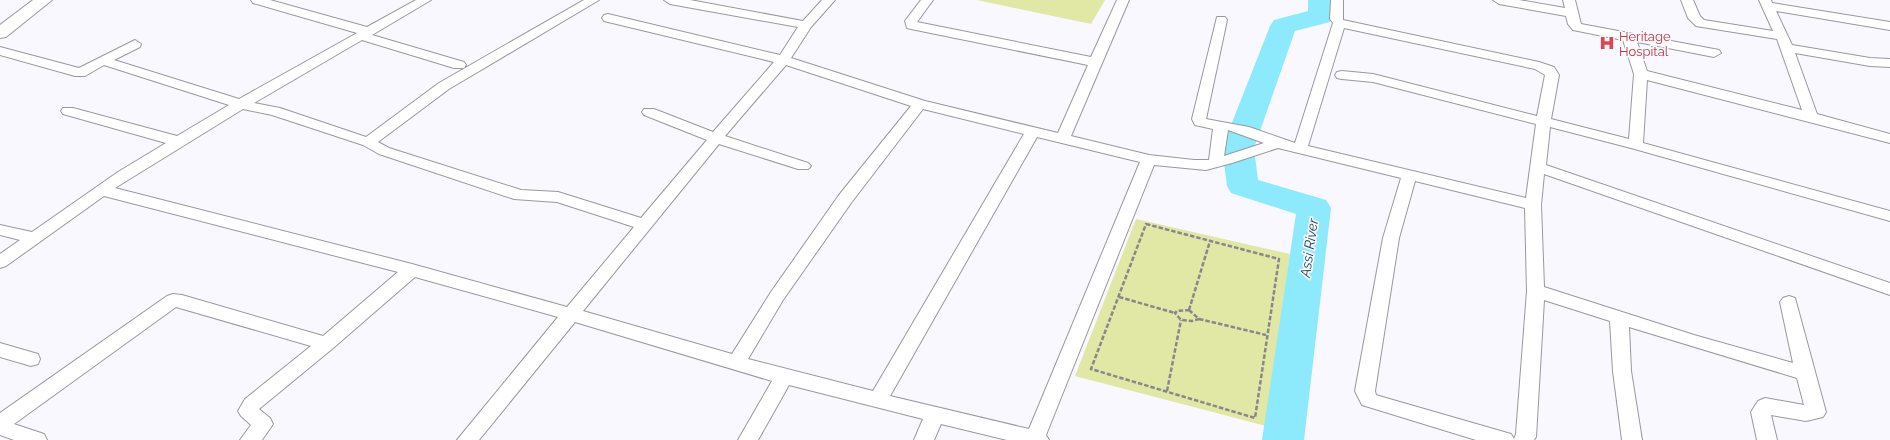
<svg xmlns="http://www.w3.org/2000/svg" width="1890" height="440" font-family="Raleway,sans-serif">
  <rect width="100%" height="100%" fill="#f8f8fe"/>
  <path fill="#e1e7a4" d="M 977,0 L 1105,0 L 1091,24 Z
    M 1136,219 L 1290,254 L 1266,426 L 1075,376 Z"/>
  <g fill="none" stroke-linecap="round" stroke-linejoin="round">
    <path fill="#8ceafc" fill-rule="evenodd" d="M 1308,0 L 1334,0 L 1334,16 L 1330,22 L 1295,31 L 1254,148 L 1258,180 L 1326,200 L 1331,208 L 1304,440 L 1262,440 L 1296,214 L 1231,193 L 1227,186 L 1222,148 L 1270,26 L 1274,20 L 1308,11 Z"/>
    <defs>
      <path id="minor" d="M 251,0 L 270,0 L 367,27 L 416,0 L 431,0 L 372,35 L 464,62 L 466,65 L 464,68 L 454,68 L 362,40 L 254,103 L 280,108 L 366,137 L 439,83 L 584,0 L 599,0 L 449,89 L 378,142 L 389,148 L 521,190 L 558,192 L 641,218 L 707,140 L 644,115 L 642,112 L 644,109 L 654,109 L 713,132 L 774,62 L 604,21 L 602,18 L 604,15 L 608,14 L 780,55 L 798,27 L 670,4 L 664,0 L 690,0 L 803,21 L 822,0 L 835,0 L 811,27 L 791,58 L 925,101 L 1058,133 L 1088,65 L 911,29 L 907,28 L 905,21 L 921,0 L 933,0 L 917,22 L 1091,57 L 1117,0 L 1129,0 L 1071,136 L 1149,155 L 1194,160 L 1209,160 L 1213,129 L 1195,125 L 1192,119 L 1217,17 L 1225,17 L 1227,20 L 1206,119 L 1249,127 L 1295,143 L 1333,23 L 1330,19 L 1331,0 L 1343,0 L 1343,20 L 1539,62 L 1554,67 L 1559,75 L 1551,119 L 1629,139 L 1634,74 L 1623,40 L 1573,30 L 1568,24 L 1566,16 L 1499,4 L 1493,0 L 1519,0 L 1565,8 L 1563,0 L 1575,0 L 1581,24 L 1719,50 L 1721,53 L 1714,57 L 1637,42 L 1647,71 L 1802,110 L 1777,39 L 1696,26 L 1688,18 L 1681,0 L 1693,0 L 1700,16 L 1704,20 L 1773,31 L 1759,0 L 1771,0 L 1772,3 L 1890,22 L 1890,30 L 1776,11 L 1792,45 L 1870,58 L 1890,59 L 1890,67 L 1870,66 L 1795,53 L 1817,114 L 1890,134 L 1890,143 L 1647,80 L 1643,143 L 1890,211 L 1890,221 L 1631,148 L 1550,127 L 1546,165 L 1890,283 L 1890,295 L 1544,174 L 1541,205 L 1544,287 L 1694,335 L 1793,363 L 1780,302 L 1783,298 L 1789,296 L 1795,298 L 1826,412 L 1823,417 L 1806,421 L 1771,415 L 1777,440 L 1757,440 L 1751,412 L 1758,401 L 1765,398 L 1804,405 L 1797,378 L 1629,327 L 1631,371 L 1642,440 L 1622,440 L 1613,371 L 1610,321 L 1544,300 L 1536,437 L 1534,440 L 1476,440 L 1362,405 L 1355,391 L 1383,238 L 1401,178 L 1278,148 L 1232,163 L 1206,170 L 1154,165 L 1046,435 L 1049,440 L 1007,440 L 941,424 L 934,440 L 914,440 L 923,419 L 789,385 L 758,440 L 738,440 L 772,381 L 575,322 L 479,440 L 457,440 L 558,317 L 415,277 L 332,349 L 259,409 L 270,418 L 273,424 L 262,440 L 240,440 L 251,425 L 241,416 L 238,411 L 245,399 L 311,346 L 176,307 L 14,424 L 44,434 L 47,440 L 14,440 L 0,435 L 0,413 L 167,296 L 173,294 L 182,295 L 323,336 L 398,272 L 104,196 L 6,266 L 0,268 L 0,254 L 20,240 L 0,235 L 0,225 L 32,232 L 118,172 L 166,143 L 63,114 L 61,111 L 63,108 L 73,108 L 177,136 L 229,105 L 104,65 L 85,76 L 75,76 L 0,55 L 0,47 L 79,68 L 135,40 L 141,44 L 140,47 L 114,60 L 239,99 L 357,33 L 253,3 ZM 1344,28 L 1535,69 L 1545,75 L 1537,116 L 1373,74 L 1342,71 L 1337,72 L 1335,75 L 1337,78 L 1342,79 L 1373,82 L 1536,124 L 1526,198 L 1308,146 ZM 786,65 L 911,106 L 839,195 L 771,292 L 732,354 L 583,311 L 719,144 L 798,169 L 808,169 L 811,166 L 808,163 L 725,136 ZM 243,109 L 272,115 L 363,145 L 379,154 L 514,199 L 557,202 L 634,227 L 567,307 L 412,264 L 115,188 ZM 923,109 L 1024,134 L 873,391 L 748,359 L 783,300 L 851,203 ZM 1228,130 L 1264,143 L 1224,156 ZM 1037,137 L 1140,162 L 1029,429 L 890,396 ZM 1415,181 L 1525,208 L 1527,291 L 1516,434 L 1514,439 L 1511,434 L 1386,398 L 1376,395 L 1375,391 L 1399,238 Z
        M 0,343 L 38,354 L 40,359 L 38,364 L 31,366 L 0,357 Z"/>
      <path id="primary" d="M 33,0 L 52,0 L 6,37 L 0,38 L 0,25 Z"/>
    </defs>
    <use href="#minor" stroke="#98999d" stroke-width="2"/>
    <use href="#primary" stroke="#98999d" stroke-width="2"/>
    <path stroke="#88888c" stroke-width="2.5" stroke-dasharray="4.5 2" stroke-linecap="butt" d="M 1146,224 L 1279,259 L 1255,418 L 1091,369 Z
      M 1119,297 L 1175,313
      M 1189,310 L 1210,241
      M 1189,310 L 1199,319 L 1192,321 L 1181,320 L 1175,313 L 1177,311 Z
      M 1199,319 L 1266,335
      M 1167,391 L 1181,320"/>
    <use href="#minor" fill="#fff" fill-rule="evenodd"/>
    <use href="#primary" fill="#fff" fill-rule="evenodd"/>
  </g>
  <defs>
    <symbol id="hospital-bare" viewBox="-9 -9 18 18"><path d="M-5-5h3v3.5h4V-5h3V5h-3V1.5h-4V5h-3Z" fill="#e0444e" stroke="#f8f8fe" stroke-width="2.5" paint-order="stroke"/></symbol>
  </defs>
  <g fill-rule="evenodd">
    <use href="#hospital-bare" x="1596" y="32" width="22" height="22"/>
  </g>
  <g text-anchor="middle" dominant-baseline="central" stroke-width="3.5" stroke-linejoin="round" paint-order="stroke">
    <g font-size="13" fill="#be3a42" stroke="#f8f8fe" text-anchor="start">
      <text x="1619" y="36">Heritage<tspan x="1619" dy="15">Hospital</tspan></text>
    </g>
    <g font-size="14" font-style="italic" fill="#113e45" stroke="#f8f8fe">
      <text transform="translate(1309 248) rotate(-82)">Assi River</text>
    </g>
  </g>
</svg>
